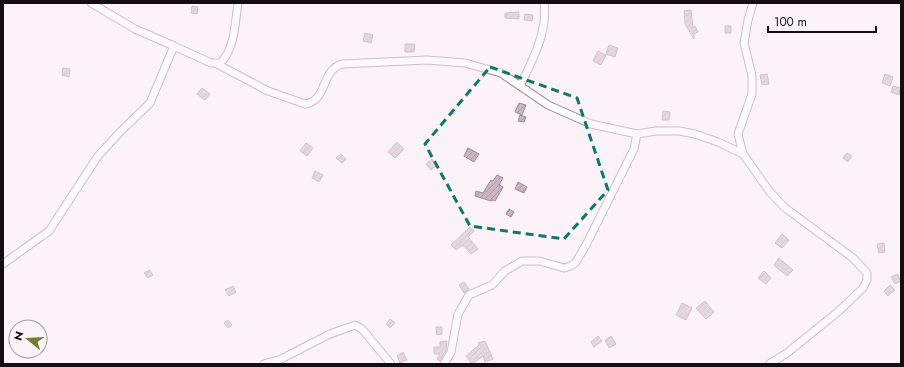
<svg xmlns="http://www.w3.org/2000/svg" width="904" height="367" font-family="Jost,sans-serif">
  <defs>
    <pattern id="building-hatch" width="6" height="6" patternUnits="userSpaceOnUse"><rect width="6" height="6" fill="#ccb6c2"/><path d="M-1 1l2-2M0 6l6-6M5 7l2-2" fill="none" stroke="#ae9ba6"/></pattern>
  </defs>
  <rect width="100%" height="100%" fill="#fcf3f8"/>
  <path fill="url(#building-hatch)" stroke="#9f8b96" d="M 192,6 L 198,7 L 197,14 L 191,13 Z
    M 691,10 L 693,27 L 695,26 L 698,32 L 694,34 L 694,39 L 685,24 L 684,11 Z
    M 519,12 L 519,19 L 505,18 L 505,13 Z
    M 525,14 L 533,15 L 532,21 L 524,20 Z
    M 725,26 L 731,26 L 731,33 L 725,33 Z
    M 365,33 L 373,35 L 371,43 L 363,41 Z
    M 405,44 L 415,44 L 414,52 L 405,52 Z
    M 609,45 L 618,48 L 615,57 L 606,54 Z
    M 598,51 L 606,55 L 601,65 L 593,61 Z
    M 63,68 L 70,69 L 69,77 L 62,75 Z
    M 767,74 L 769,84 L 762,85 L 760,75 Z
    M 885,74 L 893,77 L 890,86 L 882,83 Z
    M 893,86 L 901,88 L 899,95 L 891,92 Z
    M 202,88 L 210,94 L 205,100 L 197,94 Z
    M 519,103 L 526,105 L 522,115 L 515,112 Z
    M 663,111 L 670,112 L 669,120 L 662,120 Z
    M 520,115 L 526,117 L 524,122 L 518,121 Z
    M 397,142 L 404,149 L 395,158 L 388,152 Z
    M 306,143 L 313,148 L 307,156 L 300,151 Z
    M 468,148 L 479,154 L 474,162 L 464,156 Z
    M 847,153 L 852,156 L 848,162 L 843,158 Z
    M 341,154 L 346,159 L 342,163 L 336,158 Z
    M 432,159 L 437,165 L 431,170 L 426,164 Z
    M 315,171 L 323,175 L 319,182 L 312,178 Z
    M 497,175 L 503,178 L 499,185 L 503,187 L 495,201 L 493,200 L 491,201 L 475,196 L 476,191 L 483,193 L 491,180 L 493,181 Z
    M 518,182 L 527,187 L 524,193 L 515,189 Z
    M 509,209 L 514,212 L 511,217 L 506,214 Z
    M 470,227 L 474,231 L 468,237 L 478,249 L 471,254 L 463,245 L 456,250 L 451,245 Z
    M 782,234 L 789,240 L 782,248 L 775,243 Z
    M 884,243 L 885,252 L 879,253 L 877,244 Z
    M 779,258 L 793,270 L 787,276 L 774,265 Z
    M 149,270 L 153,275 L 148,278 L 144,273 Z
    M 764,271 L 771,278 L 766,284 L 758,278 Z
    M 897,274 L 901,281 L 895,284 L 891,277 Z
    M 464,282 L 469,289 L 464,293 L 459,285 Z
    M 890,285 L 895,290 L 888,296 L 884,291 Z
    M 233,286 L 236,292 L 229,296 L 225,290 Z
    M 705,301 L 714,312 L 706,319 L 696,308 Z
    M 682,303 L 692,308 L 686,320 L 676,315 Z
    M 390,319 L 395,323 L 390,328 L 386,324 Z
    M 228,320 L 232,325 L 228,328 L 224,323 Z
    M 436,327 L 442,327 L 442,334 L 437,335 Z
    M 598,336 L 602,341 L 594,347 L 591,342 Z
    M 611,336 L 616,344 L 609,348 L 605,340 Z
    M 447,341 L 446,350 L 440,361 L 437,359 L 440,354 L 434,354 L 434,347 L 440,347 L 440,342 Z
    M 485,341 L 493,359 L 485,362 L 483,356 L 472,364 L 466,356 L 479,345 L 478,343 Z
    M 403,352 L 407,360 L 400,363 L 397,356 Z"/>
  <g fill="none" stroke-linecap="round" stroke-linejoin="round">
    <defs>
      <path id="street" d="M 91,3 L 135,29 L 174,46
        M 215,63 L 268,91 L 305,104 C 328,101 320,71 342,64 L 427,60 L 465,63 L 501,73 L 548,105 L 591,124 L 637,134 L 656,131 L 679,131 L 695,134 L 718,142 L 743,154 L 770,192 L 784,207 L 853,258 L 867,273 L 867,280 L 863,288 L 839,311 L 787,353 L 769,364
        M 520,86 C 532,61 548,32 544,3
        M 743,154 L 738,134 L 752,94 L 752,76 L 744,43 L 748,20 L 753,3
        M 3,264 L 49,231 L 98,156 L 120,132 L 150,103 L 174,46 L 211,63 L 220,63 C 235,50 235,22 238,3
        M 264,364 L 281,359 L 330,334 L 355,325 L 362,329 L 391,364
        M 444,364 L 451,352 L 458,314 L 469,295 L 492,285 L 505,271 L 522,261 L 539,261 L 564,268 L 571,266 L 576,262 L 586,245 L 634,149 L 637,134"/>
    </defs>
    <use href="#street" stroke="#98848f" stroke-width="9"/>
    <use href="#street" stroke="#fff" stroke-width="7"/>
  </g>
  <path d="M0 0H904V367H0ZM 490,67 L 577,98 L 608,190 L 564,239 L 470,226 L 425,144 Z" fill="#fcf3f8" fill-opacity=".55" fill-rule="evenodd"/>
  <path fill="none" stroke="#0f766e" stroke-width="3" stroke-dasharray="8 5" stroke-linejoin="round" d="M 490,67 L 577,98 L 608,190 L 564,239 L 470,226 L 425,144 Z"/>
  <rect width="904" height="367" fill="none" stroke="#140d11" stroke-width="8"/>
  <g transform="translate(28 339) rotate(288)"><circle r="19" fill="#fcf3f8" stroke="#9f979c"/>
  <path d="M0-3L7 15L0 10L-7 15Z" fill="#6b8031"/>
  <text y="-6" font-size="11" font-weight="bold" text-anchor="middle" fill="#140d11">N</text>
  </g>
  <path d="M768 26v6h108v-6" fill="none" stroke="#140d11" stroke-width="2"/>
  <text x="774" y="26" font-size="12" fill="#140d11" stroke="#fcf3f8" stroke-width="3" paint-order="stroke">100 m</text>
</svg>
